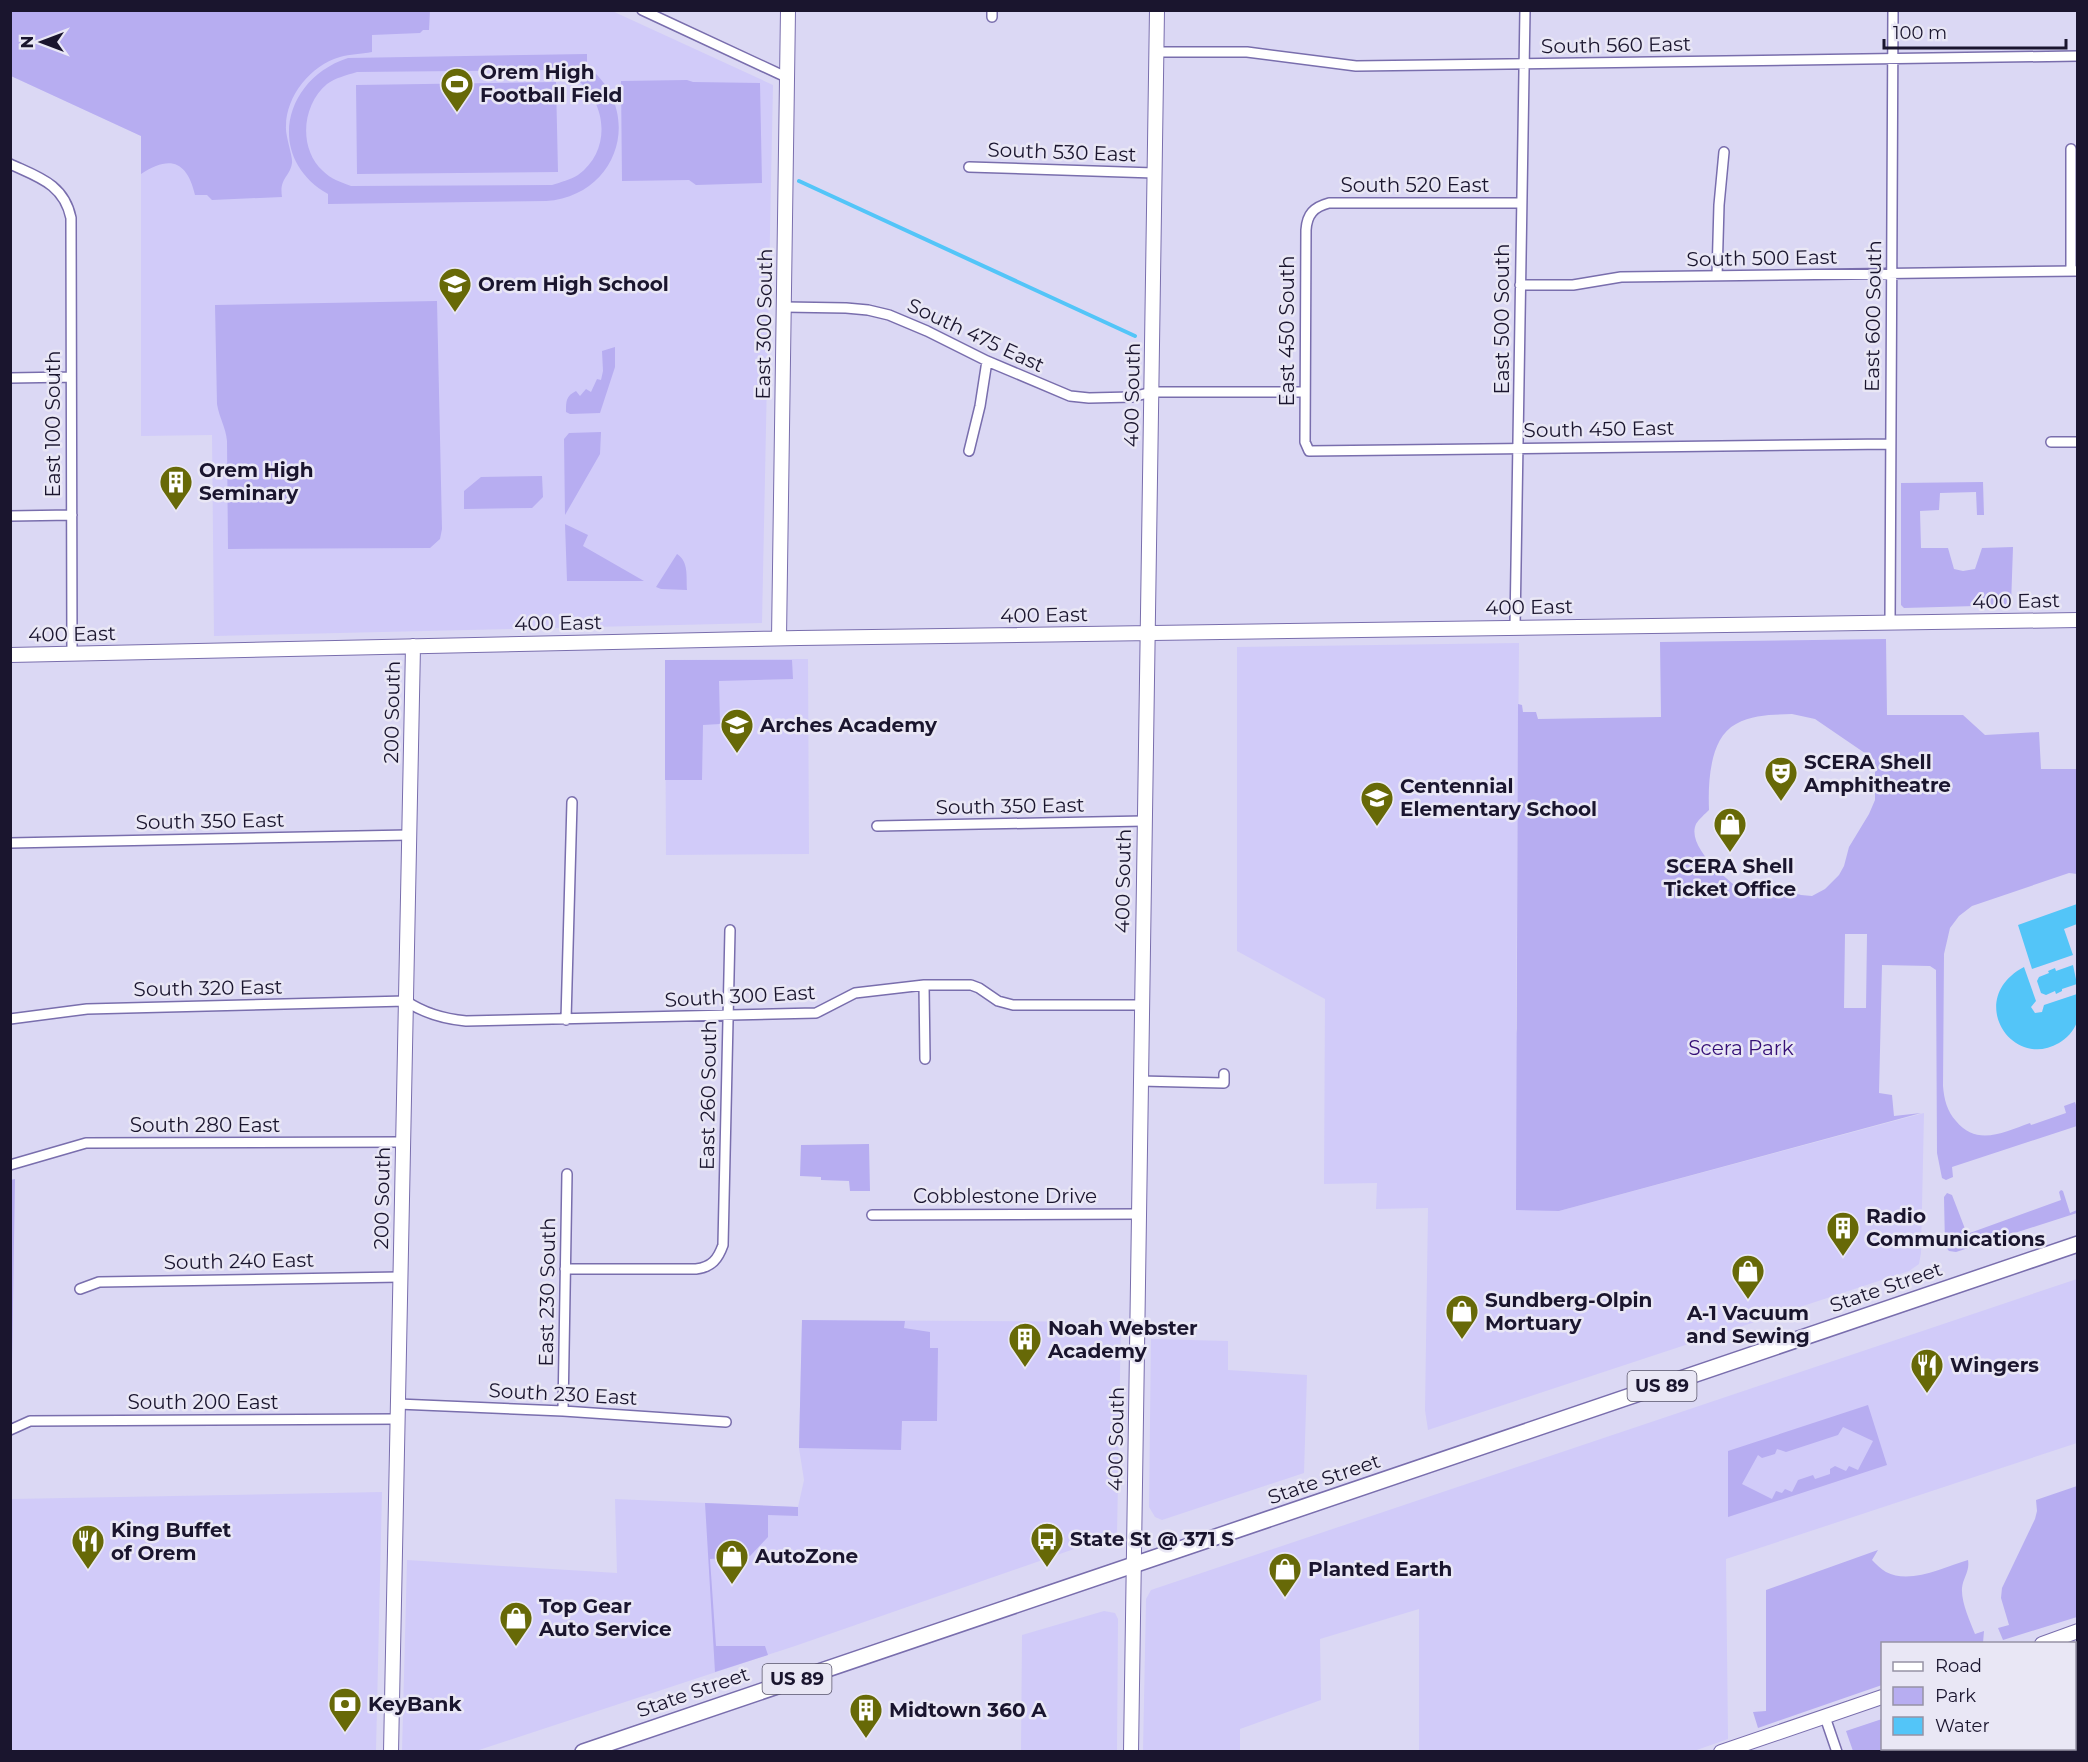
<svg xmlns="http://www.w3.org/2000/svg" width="2088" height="1762" font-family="Montserrat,sans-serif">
  <rect width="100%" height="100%" fill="#dbd8f4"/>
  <path fill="#d1cbf9" d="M 610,10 L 773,85 L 762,623 L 214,636 L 212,435 L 141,436 L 141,136 L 11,76 L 11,11 Z
    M 1519,643 L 1516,1029 L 1559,1211 L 1924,1113 L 1921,1253 L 1919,1264 L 1909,1271 L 1428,1430 L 1425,1410 L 1428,1208 L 1376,1209 L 1377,1183 L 1324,1184 L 1325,999 L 1237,951 L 1237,647 Z
    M 808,659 L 809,854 L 666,855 L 665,660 Z
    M 2077,1279 L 2077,1443 L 1726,1559 L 1728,1739 L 1691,1752 L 1419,1751 L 1419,1609 L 1320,1639 L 1321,1700 L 1240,1729 L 1240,1751 L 1143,1752 L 1146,1599 L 1151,1590 Z
    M 802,1320 L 1121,1322 L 1117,1534 L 795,1646 L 476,1751 L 402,1752 L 407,1560 L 617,1573 L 615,1499 L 798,1507 L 804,1480 L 799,1448 Z
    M 1151,1339 L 1228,1341 L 1228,1370 L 1307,1375 L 1304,1473 L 1162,1520 L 1155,1517 L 1149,1507 Z
    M 382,1492 L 376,1751 L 11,1751 L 11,1499 Z
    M 1104,1611 L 1115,1613 L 1118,1619 L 1117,1751 L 1021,1751 L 1022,1635 Z"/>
  <path fill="#b7adf1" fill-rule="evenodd" d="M 11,10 L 430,10 L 429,30 L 423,30 L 420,33 L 372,35 L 372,52 C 361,54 350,54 340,57 C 311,65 286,96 286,126 C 285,136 293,156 292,163 C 290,177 279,178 282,197 L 212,200 L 207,195 L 195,195 C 187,161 170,155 141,174 L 141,136 L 11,76 Z
    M 587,54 L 587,66 C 645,111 619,196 546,201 L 328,204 L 328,194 C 265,158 283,79 348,58 ZM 551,70 C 558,72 567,73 573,77 C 607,99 613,150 578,175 C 570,180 561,182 552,185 L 351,186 C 340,182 331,179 323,171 C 298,148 302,105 327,84 C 335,78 347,75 357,72 Z
    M 687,80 L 693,82 L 760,83 L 762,183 L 696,185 L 689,180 L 622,181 L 621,81 Z
    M 556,82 L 558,172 L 357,174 L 356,85 Z
    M 437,301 L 442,529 L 440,539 L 430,548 L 228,549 L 227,441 C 226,428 219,417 217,404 L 215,305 Z
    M 615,347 L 615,367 L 600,413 L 570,414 L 566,412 C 566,401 566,396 576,391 L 580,396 L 586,389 L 591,392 L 597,379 L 601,380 L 603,371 L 602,351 Z
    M 601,432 L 600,454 L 565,515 L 564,439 L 569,433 Z
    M 542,476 L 543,497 L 532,508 L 464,509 L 464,491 L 481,477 Z
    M 1983,482 L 1984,515 L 1977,515 L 1976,492 L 1940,493 L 1939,510 L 1920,511 L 1921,548 L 1948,548 L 1954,569 L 1963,571 L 1975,569 L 1982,548 L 2013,547 L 2011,605 L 1904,608 L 1901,605 L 1901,483 Z
    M 565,524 L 588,535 L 583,546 L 644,581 L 567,581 Z
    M 677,554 C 689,562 686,576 687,590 L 661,589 L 656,587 Z
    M 1886,639 L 1887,715 L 1963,715 L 1985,735 L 2039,732 L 2041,769 L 2077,769 L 2077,874 L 2069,873 L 1972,906 L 1959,916 L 1950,928 L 1944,954 L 1943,1086 C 1944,1099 1947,1111 1956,1121 C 1977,1147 2004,1132 2030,1123 L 2031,1125 L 2066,1113 L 2064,1106 L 2075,1102 L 2076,1105 L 2077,1104 L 2077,1126 L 1952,1167 L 1953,1177 L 1946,1180 L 1942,1178 L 1937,1153 L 1936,970 L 1930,966 L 1882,965 L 1879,1093 L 1892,1095 L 1894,1116 L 1921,1113 L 1559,1211 L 1516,1210 L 1518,704 L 1522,705 L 1523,712 L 1536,712 L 1538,719 L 1661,717 L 1660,642 ZM 1792,714 L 1815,719 L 1875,760 L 1875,800 L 1869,814 L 1849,847 L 1844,866 L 1839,875 L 1825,889 L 1812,896 L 1801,895 L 1770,886 L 1750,897 C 1734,885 1685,849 1696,824 C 1699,819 1705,814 1709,810 C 1708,784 1709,738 1736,724 C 1754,714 1773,715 1792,714 ZM 1845,934 L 1867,934 L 1866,1008 L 1844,1008 Z
    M 665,660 L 792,660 L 793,679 L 719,681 L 720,724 L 703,725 L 702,780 L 665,780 Z
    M 869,1144 L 870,1191 L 850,1191 L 849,1181 L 821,1180 L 821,1177 L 800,1176 L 801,1145 Z
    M 15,1179 L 12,1366 L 10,1180 Z
    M 2061,1190 L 2063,1191 L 2070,1213 L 2077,1210 L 2077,1213 L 1956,1252 L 1949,1251 L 1945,1246 L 1944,1197 L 1947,1193 L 1952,1195 L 1967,1234 L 2061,1200 L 2059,1192 Z
    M 802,1320 L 905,1321 L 904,1328 L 930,1332 L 930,1348 L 938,1348 L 937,1421 L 902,1421 L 901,1450 L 799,1448 Z
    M 1868,1405 L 1887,1465 L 1728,1517 L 1728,1451 ZM 1843,1427 L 1873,1441 L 1858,1470 L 1849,1466 L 1846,1471 L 1835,1466 L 1830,1469 L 1830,1474 L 1815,1479 L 1813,1475 L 1798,1480 L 1792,1492 L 1785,1489 L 1782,1493 L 1776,1491 L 1772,1499 L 1742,1484 L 1758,1455 L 1762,1458 L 1775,1454 L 1777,1449 L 1786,1452 L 1838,1435 Z
    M 2077,1486 L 2077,1617 L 2003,1640 L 1998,1628 L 2009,1625 L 2001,1598 L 2002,1588 L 2035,1519 L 2037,1511 L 2036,1500 Z
    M 705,1503 L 798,1507 L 798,1516 L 768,1515 L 768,1537 L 750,1556 L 710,1559 L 716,1646 L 765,1646 L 768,1655 L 715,1672 Z
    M 1878,1550 L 1872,1560 C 1876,1564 1881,1569 1886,1572 C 1910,1585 1944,1567 1968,1560 C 1970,1571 1963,1578 1962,1588 C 1961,1602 1970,1621 1975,1634 L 1984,1631 L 1983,1643 L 1882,1644 L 1882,1685 L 1758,1728 L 1753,1712 L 1766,1711 L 1766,1590 Z
    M 1882,1719 L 1882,1748 L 1899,1749 L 1900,1751 L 1853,1751 L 1846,1731 Z"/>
  <path fill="#53c5f8" d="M 2077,904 L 2077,924 L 2064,929 L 2073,955 L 2032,969 L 2018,925 Z
    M 2073,965 L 2077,984 L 2062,989 L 2062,991 L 2056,994 L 2055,991 L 2046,995 L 2041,993 L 2037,981 L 2039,977 L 2049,973 L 2048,971 L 2055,968 L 2056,971 Z
    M 2024,967 L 2036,1001 L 2031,1007 L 2035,1013 L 2042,1012 L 2044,1005 L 2077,994 C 2078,1003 2079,1014 2077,1022 C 2074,1031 2066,1039 2059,1043 C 2011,1071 1965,998 2024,967 Z"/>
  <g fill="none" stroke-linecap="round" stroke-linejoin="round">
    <path stroke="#53c5f8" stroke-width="4" d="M 799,181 L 1135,336"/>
    <defs>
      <path id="street" d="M 642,10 L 786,77
        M 992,17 L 992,10
        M 1157,52 L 1247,52 L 1356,66 L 2078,56
        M 2071,149 L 2071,271
        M 10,164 C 38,177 64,184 71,218 L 72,654
        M 969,167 L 1154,173
        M 1521,203 L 1329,203 C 1314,207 1307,214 1306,230 L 1305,442 L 1309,451 L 1890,444
        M 1717,276 L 1719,205 L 1724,152
        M 1520,285 L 1573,285 L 1621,277 L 2078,271
        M 784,307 L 846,308 L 868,310 L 889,315 L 927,331 L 987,361 L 1070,396 L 1089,398 L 1132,397 L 1152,392 L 1305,392
        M 10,378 L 70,377
        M 2051,442 L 2078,442
        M 969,451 L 980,406 L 987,361
        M 10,516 L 72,515
        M 1890,622 L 1893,10
        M 1515,627 L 1525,10
        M 877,826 L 1144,821
        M 10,843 L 409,835
        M 924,985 L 925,1059
        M 10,1019 L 87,1009 L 406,1001 C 425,1014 444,1019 466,1021 L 816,1013 L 855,993 L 924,985 L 971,985 L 979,988 L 998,1001 L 1013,1005 L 1141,1005
        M 566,1020 L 572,802
        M 1140,1081 L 1224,1083 L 1224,1074
        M 10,1165 L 86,1143 L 403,1142
        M 872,1215 L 1139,1214
        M 565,1269 L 696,1269 C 712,1267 718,1259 723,1245 L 730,930
        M 80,1289 L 99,1282 L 400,1277
        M 398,1404 L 563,1411 L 726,1422
        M 563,1411 L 567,1174
        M 10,1430 L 30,1421 L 397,1419
        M 1825,1717 L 1837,1752"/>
      <path id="secondary" d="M 779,638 L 788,10
        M 10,655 L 799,638 L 2078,620
        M 2042,1644 L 2078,1631
        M 391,1752 L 413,646
        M 1131,1752 L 1157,10
        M 1721,1752 L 1882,1697"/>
      <path id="primary" d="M 583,1752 L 2078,1244"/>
    </defs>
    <use href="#street" stroke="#796ead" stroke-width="12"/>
    <use href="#secondary" stroke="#796ead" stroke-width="16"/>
    <use href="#primary" stroke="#796ead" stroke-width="18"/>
    <use href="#street" stroke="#fff" stroke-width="9"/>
    <use href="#secondary" stroke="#fff" stroke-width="14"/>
    <use href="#primary" stroke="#fff" stroke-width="15"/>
  </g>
  <defs>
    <symbol id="stadium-pin" viewBox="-11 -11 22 30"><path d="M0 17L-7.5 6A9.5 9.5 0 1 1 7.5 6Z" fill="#676907" stroke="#e9e7f5"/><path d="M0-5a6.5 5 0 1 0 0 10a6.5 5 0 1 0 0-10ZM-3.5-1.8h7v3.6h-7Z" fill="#fff"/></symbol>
    <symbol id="school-pin" viewBox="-11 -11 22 30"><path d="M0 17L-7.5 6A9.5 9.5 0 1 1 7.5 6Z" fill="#676907" stroke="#e9e7f5"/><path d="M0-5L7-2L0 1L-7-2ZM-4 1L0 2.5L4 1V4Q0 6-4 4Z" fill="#fff"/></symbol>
    <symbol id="building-pin" viewBox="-11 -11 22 30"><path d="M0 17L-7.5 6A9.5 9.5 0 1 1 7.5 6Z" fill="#676907" stroke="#e9e7f5"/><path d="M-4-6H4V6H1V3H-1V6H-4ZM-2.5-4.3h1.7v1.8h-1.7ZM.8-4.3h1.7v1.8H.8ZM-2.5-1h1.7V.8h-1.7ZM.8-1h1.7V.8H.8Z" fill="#fff"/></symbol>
    <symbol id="theatre-pin" viewBox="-11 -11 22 30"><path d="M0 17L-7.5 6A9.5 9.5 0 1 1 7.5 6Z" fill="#676907" stroke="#e9e7f5"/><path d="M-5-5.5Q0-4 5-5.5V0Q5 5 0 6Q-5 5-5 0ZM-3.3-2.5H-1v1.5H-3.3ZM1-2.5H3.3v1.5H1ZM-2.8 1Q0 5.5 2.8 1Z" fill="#fff"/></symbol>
    <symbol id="shop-pin" viewBox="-11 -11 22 30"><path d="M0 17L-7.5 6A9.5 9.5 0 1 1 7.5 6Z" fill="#676907" stroke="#e9e7f5"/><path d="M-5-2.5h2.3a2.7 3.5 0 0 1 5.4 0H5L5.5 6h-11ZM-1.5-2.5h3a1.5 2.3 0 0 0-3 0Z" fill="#fff"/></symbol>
    <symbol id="restaurant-pin" viewBox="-11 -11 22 30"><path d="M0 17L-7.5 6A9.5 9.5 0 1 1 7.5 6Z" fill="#676907" stroke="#e9e7f5"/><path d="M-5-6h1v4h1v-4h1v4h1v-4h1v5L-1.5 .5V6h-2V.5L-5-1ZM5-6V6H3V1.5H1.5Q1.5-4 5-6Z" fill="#fff"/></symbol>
    <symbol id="bus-pin" viewBox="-11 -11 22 30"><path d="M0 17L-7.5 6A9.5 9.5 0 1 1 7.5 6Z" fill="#676907" stroke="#e9e7f5"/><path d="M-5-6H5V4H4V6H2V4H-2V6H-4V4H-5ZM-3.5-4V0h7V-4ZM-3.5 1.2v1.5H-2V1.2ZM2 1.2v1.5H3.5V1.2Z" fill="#fff"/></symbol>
    <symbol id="bank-pin" viewBox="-11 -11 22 30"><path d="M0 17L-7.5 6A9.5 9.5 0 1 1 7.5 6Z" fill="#676907" stroke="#e9e7f5"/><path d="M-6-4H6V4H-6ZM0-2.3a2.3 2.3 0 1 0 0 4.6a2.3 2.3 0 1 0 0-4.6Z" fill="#fff"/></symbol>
  </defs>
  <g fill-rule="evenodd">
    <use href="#stadium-pin" x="438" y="65" width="38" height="52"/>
    <use href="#school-pin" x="436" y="265" width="38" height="52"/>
    <use href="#building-pin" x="157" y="463" width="38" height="52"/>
    <use href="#school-pin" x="718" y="706" width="38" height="52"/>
    <use href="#theatre-pin" x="1762" y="754" width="38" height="52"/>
    <use href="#school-pin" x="1358" y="779" width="38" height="52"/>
    <use href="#shop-pin" x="1711" y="805" width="38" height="52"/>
    <use href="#building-pin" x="1824" y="1209" width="38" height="52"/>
    <use href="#shop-pin" x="1729" y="1252" width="38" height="52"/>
    <use href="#shop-pin" x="1443" y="1292" width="38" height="52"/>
    <use href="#building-pin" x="1006" y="1320" width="38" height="52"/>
    <use href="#restaurant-pin" x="1908" y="1346" width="38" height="52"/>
    <use href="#bus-pin" x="1028" y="1520" width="38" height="52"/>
    <use href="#restaurant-pin" x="69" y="1522" width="38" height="52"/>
    <use href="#shop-pin" x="713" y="1537" width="38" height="52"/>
    <use href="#shop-pin" x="1266" y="1550" width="38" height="52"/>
    <use href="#shop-pin" x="497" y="1599" width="38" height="52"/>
    <use href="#bank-pin" x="326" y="1685" width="38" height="52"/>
    <use href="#building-pin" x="847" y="1691" width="38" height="52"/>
  </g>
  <g text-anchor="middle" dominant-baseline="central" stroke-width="5" stroke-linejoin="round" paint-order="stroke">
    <g fill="#e9e7f5" stroke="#58546a" stroke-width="1.5">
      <rect x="1627.5" y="1371" width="69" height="30" rx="4.5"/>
      <rect x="762.5" y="1664" width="69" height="30" rx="4.5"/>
    </g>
    <g font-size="18" font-weight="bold" fill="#1a152e">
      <text x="1662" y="1386">US 89</text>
      <text x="797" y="1679">US 89</text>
    </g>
    <g font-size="20" fill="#1a152e" stroke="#e9e7f5">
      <text transform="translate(1616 45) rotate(-1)">South 560 East</text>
      <text transform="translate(1062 152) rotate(2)">South 530 East</text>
      <text x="1415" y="185">South 520 East</text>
      <text transform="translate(1762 258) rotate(-1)">South 500 East</text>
      <text transform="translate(1873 316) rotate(-89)">East 600 South</text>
      <text transform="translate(1502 319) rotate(-90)">East 500 South</text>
      <text transform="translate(764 324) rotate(-89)">East 300 South</text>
      <text transform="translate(1287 331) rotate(-90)">East 450 South</text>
      <text transform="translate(976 335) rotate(25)">South 475 East</text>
      <text transform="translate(1132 395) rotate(-89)">400 South</text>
      <text transform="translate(53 424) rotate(-90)">East 100 South</text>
      <text transform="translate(1599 429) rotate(-1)">South 450 East</text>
      <text transform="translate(2016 601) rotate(-1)">400 East</text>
      <text transform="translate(1529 607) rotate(-1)">400 East</text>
      <text transform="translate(1044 615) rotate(-1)">400 East</text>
      <text transform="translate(558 623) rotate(-1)">400 East</text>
      <text transform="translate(72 634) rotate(-1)">400 East</text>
      <text transform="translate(392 712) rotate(-89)">200 South</text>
      <text transform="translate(1010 806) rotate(-1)">South 350 East</text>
      <text transform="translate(210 821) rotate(-1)">South 350 East</text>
      <text transform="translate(1123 881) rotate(-89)">400 South</text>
      <text transform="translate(208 988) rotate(-1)">South 320 East</text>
      <text transform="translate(740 996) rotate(-3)">South 300 East</text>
      <text transform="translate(708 1095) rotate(-89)">East 260 South</text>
      <text x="205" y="1125">South 280 East</text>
      <text x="1005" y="1196">Cobblestone Drive</text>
      <text transform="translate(382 1198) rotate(-89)">200 South</text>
      <text transform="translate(239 1261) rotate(-1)">South 240 East</text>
      <text transform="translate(1886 1287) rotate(-19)">State Street</text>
      <text transform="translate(547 1292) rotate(-89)">East 230 South</text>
      <text transform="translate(563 1394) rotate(3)">South 230 East</text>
      <text x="203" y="1402">South 200 East</text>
      <text transform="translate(1116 1439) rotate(-89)">400 South</text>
      <text transform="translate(1324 1479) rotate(-19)">State Street</text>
      <text transform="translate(693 1692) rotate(-19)">State Street</text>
    </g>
    <g font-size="20" font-weight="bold" fill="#1a152e" stroke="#e9e7f5" text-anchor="start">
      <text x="480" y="72">Orem High<tspan x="480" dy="23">Football Field</tspan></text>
      <text x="478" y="284">Orem High School</text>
      <text x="199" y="470">Orem High<tspan x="199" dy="23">Seminary</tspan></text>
      <text x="760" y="725">Arches Academy</text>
      <text x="1804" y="762">SCERA Shell<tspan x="1804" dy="23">Amphitheatre</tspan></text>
      <text x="1400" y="786">Centennial<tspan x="1400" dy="23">Elementary School</tspan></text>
      <text x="1730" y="866" text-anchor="middle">SCERA Shell<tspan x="1730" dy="23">Ticket Office</tspan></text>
      <text x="1866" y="1216">Radio<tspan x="1866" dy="23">Communications</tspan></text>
      <text x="1485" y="1300">Sundberg-Olpin<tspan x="1485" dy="23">Mortuary</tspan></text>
      <text x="1748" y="1313" text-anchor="middle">A-1 Vacuum<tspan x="1748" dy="23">and Sewing</tspan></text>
      <text x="1048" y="1328">Noah Webster<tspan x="1048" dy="23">Academy</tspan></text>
      <text x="1950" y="1365">Wingers</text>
      <text x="111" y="1530">King Buffet<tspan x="111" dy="23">of Orem</tspan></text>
      <text x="1070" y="1539">State St @ 371 S</text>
      <text x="755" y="1556">AutoZone</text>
      <text x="1308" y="1569">Planted Earth</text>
      <text x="539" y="1606">Top Gear<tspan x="539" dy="23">Auto Service</tspan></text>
      <text x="368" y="1704">KeyBank</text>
      <text x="889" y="1710">Midtown 360 A</text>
    </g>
    <g font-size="20" fill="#350f76" stroke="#e9e7f5">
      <text x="1741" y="1048">Scera Park</text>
    </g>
  </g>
  <rect width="2088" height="1762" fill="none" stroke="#1a152e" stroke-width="24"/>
  <rect x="1881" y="1642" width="195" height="108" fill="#e9e7f5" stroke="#9693a5" stroke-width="1.5"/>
  <rect x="1893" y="1662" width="30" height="9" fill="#ffffff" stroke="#9693a5" stroke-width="1.5"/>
  <text x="1935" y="1672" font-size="18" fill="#1a152e">Road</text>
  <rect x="1893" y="1687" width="30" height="18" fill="#b7adf1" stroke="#9693a5" stroke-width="1.5"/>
  <text x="1935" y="1702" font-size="18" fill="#1a152e">Park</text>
  <rect x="1893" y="1717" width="30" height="18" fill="#53c5f8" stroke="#9693a5" stroke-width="1.5"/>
  <text x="1935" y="1732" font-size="18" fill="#1a152e">Water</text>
  <g transform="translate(42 42) rotate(270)" stroke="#e9e7f5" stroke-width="4.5" paint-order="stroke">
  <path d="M0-4.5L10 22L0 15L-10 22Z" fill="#1a152e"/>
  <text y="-9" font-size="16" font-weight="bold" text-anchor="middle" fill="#1a152e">N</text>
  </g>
  <path d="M1884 39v9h182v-9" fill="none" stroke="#1a152e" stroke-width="3"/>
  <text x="1893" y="39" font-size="18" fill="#1a152e" stroke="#e9e7f5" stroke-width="4.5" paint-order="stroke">100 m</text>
</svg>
